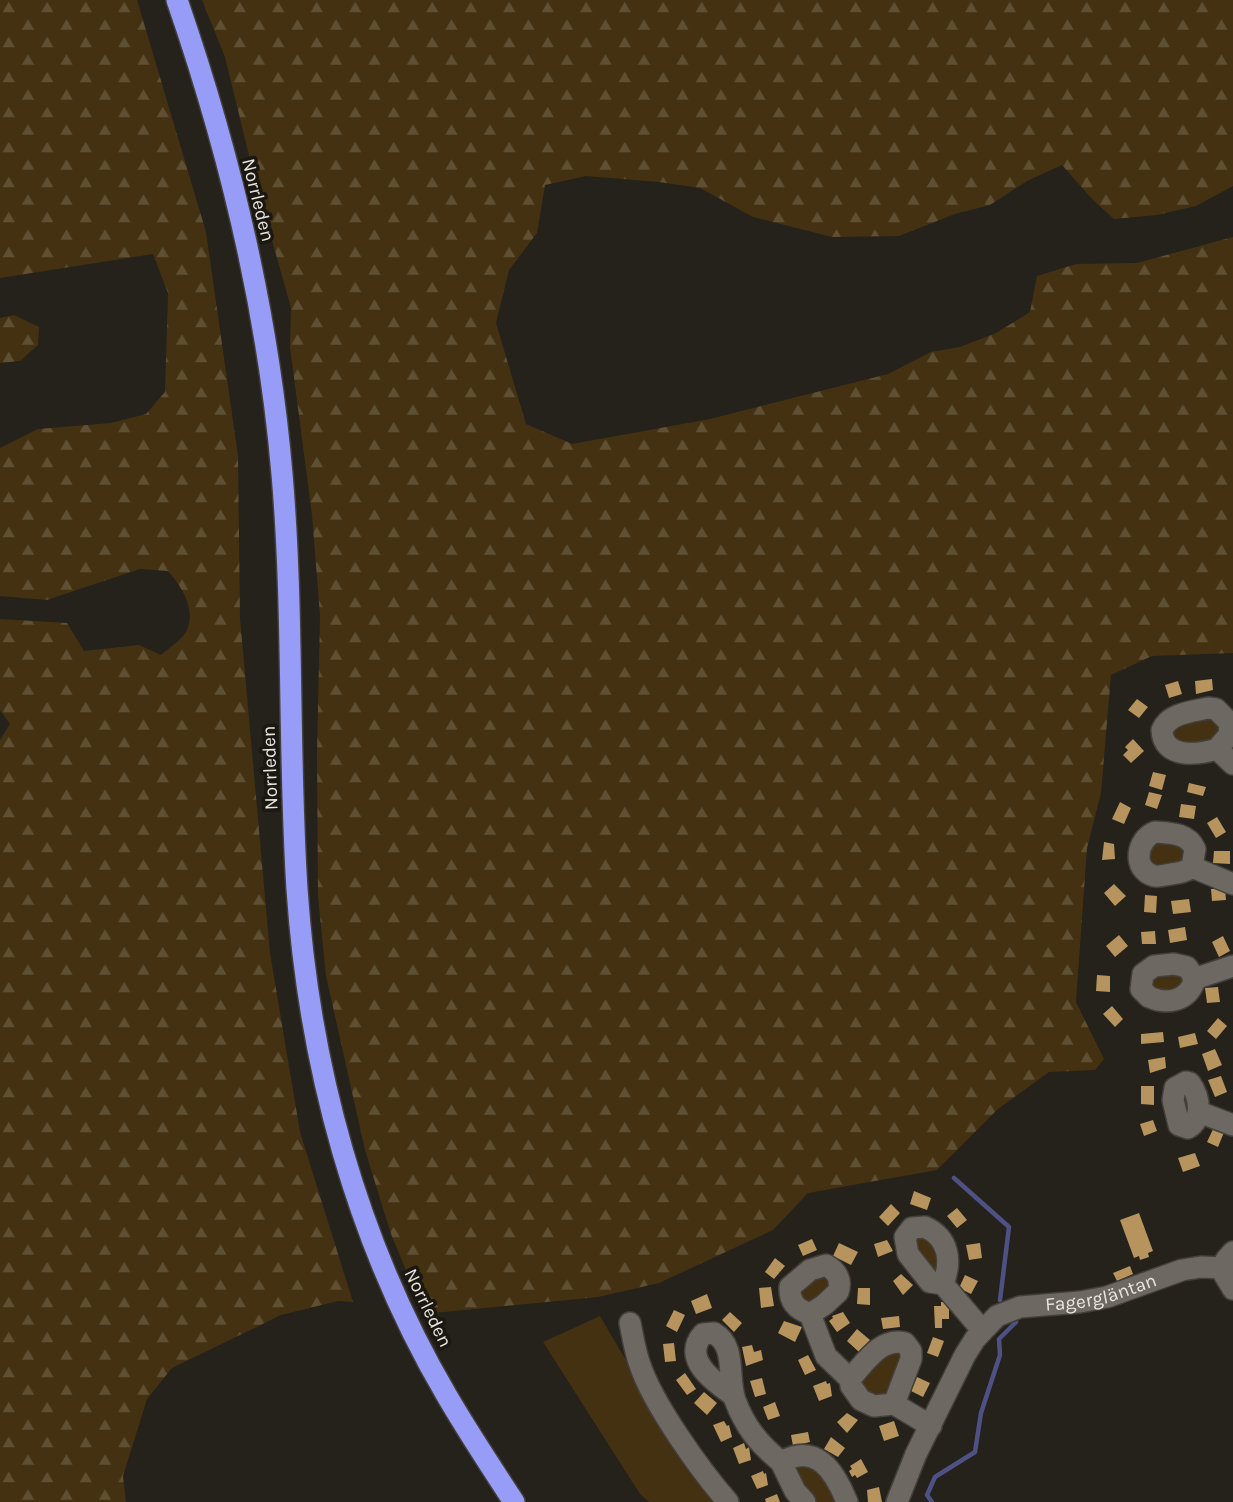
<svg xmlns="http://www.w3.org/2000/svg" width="1233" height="1502" font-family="Karla,sans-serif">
  <defs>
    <pattern id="forest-firs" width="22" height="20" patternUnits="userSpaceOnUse" patternTransform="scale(1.75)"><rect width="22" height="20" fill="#443111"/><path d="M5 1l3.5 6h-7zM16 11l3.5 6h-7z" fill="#5f4f33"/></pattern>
  </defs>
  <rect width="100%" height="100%" fill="#25211b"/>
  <path fill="#443111" d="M 1191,715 L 1225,721 L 1211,747 L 1182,750 L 1165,731 Z
    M 1181,838 L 1190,864 L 1153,873 L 1144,843 Z
    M 1180,969 L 1187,988 L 1152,994 L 1149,972 Z
    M 911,1233 L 933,1235 L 942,1278 L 925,1272 Z
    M 818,1270 L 835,1282 L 808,1309 L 793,1293 Z
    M 600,1316 L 680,1452 L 723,1502 L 649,1502 L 640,1494 L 543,1342 Z
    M 887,1345 L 905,1345 L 895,1394 L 877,1404 L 856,1376 Z
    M 810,1460 L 843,1502 L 812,1502 L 791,1466 Z"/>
  <path fill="url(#forest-firs)" d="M 0,0 L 137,0 L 206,232 L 238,456 L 240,618 L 270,953 L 300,1132 L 353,1302 L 338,1301 L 281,1315 L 172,1368 L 147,1399 L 123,1476 L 126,1502 L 0,1502 L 0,740 L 10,724 L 0,710 L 0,619 L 67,623 L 84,651 L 139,645 L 161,655 C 169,648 180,641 186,632 C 197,610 182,587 168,571 L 140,569 L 47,600 L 0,596 L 0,448 L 38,429 L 111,423 L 146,414 L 165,392 L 168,293 L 153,254 L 0,278 Z
    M 202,0 L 1233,0 L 1233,186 L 1196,206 L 1157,215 L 1114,219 L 1093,200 L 1062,165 L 1027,181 L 990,205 L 955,214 L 899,236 L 832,237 L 753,217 L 700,188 L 659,182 L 586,176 L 545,185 L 537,233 L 509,270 L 496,323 L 526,424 L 572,444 L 710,419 L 888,374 L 931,352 L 960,347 L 996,333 L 1030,312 L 1037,276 L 1076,264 L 1137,263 L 1233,237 L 1233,653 L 1152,656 L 1111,675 L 1101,793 L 1087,848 L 1076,1002 L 1104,1059 L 1095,1070 L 1049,1072 L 998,1109 L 937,1170 L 808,1193 L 773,1230 L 659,1283 L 598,1297 L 424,1314 L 391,1234 L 365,1150 L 326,976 L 318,897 L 317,753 L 320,616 L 312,515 L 290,347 L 291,308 L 255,180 L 225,57 Z
    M 14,315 L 39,327 L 38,345 L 20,361 L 0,363 L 0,318 Z"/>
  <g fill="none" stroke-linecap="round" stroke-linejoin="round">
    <path stroke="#4e5184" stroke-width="4.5" d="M 954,1178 L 1009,1227 L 1000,1300
      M 932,1502 L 927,1495 L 935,1477 L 975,1452 L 981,1413 L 1000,1355 L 999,1339 L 1016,1322"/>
  </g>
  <path fill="#b7945d" d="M 1212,679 L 1213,690 L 1196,694 L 1195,681 Z
    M 1178,681 L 1182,694 L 1169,698 L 1165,685 Z
    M 1137,699 L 1148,707 L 1139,718 L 1128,710 Z
    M 1133,739 L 1144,751 L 1131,763 L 1123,755 L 1128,750 L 1125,747 Z
    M 1153,772 L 1166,775 L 1162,790 L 1149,786 Z
    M 1189,783 L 1206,787 L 1203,796 L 1187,792 Z
    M 1149,792 L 1162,795 L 1157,809 L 1145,805 Z
    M 1120,802 L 1131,808 L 1124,824 L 1112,819 Z
    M 1181,804 L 1196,806 L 1194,819 L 1179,817 Z
    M 1217,817 L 1226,832 L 1216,838 L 1207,823 Z
    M 1104,842 L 1114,844 L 1115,859 L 1102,860 Z
    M 1214,851 L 1230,851 L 1230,864 L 1213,863 Z
    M 1114,884 L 1126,896 L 1115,906 L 1104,893 Z
    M 1225,888 L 1226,900 L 1212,901 L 1211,889 Z
    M 1145,895 L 1157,896 L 1156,913 L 1144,912 Z
    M 1189,899 L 1191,912 L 1173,914 L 1171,901 Z
    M 1185,927 L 1187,940 L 1170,943 L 1168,930 Z
    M 1155,931 L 1156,944 L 1142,944 L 1141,932 Z
    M 1119,935 L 1128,946 L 1115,957 L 1106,946 Z
    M 1223,936 L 1230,951 L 1219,957 L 1212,942 Z
    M 1097,975 L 1110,976 L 1110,992 L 1096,991 Z
    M 1218,987 L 1220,1002 L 1207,1003 L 1205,988 Z
    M 1112,1006 L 1123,1019 L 1115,1027 L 1103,1014 Z
    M 1218,1018 L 1227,1026 L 1216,1039 L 1207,1031 Z
    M 1163,1032 L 1164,1042 L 1141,1044 L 1141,1034 Z
    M 1195,1033 L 1198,1044 L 1180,1048 L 1178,1037 Z
    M 1215,1049 L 1222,1065 L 1208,1071 L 1202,1054 Z
    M 1165,1057 L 1166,1068 L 1150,1073 L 1148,1060 Z
    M 1221,1076 L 1227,1092 L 1215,1097 L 1208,1080 Z
    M 1141,1086 L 1154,1086 L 1154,1105 L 1141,1104 Z
    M 1153,1120 L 1157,1131 L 1144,1136 L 1140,1124 Z
    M 1215,1125 L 1225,1130 L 1218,1147 L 1207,1142 Z
    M 1195,1153 L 1200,1166 L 1183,1172 L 1178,1158 Z
    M 914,1191 L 931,1198 L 927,1210 L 910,1204 Z
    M 891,1204 L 900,1213 L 888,1226 L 879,1217 Z
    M 957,1208 L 967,1220 L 957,1228 L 947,1216 Z
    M 1139,1213 L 1153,1251 L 1148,1253 L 1149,1257 L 1140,1260 L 1139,1256 L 1134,1258 L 1120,1220 Z
    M 812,1239 L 817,1250 L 803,1256 L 798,1245 Z
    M 887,1240 L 893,1251 L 878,1257 L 874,1244 Z
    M 839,1243 L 858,1252 L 851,1265 L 833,1256 Z
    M 980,1243 L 982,1258 L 969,1260 L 966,1245 Z
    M 775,1258 L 785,1266 L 774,1279 L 765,1272 Z
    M 1130,1266 L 1133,1274 L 1117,1281 L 1113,1273 Z
    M 901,1274 L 913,1285 L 903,1295 L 893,1281 Z
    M 965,1275 L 978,1281 L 971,1294 L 959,1288 Z
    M 771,1287 L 774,1306 L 761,1308 L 759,1288 Z
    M 858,1288 L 870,1288 L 870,1305 L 857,1304 Z
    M 707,1294 L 712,1308 L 696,1314 L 691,1301 Z
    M 941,1302 L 946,1302 L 946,1306 L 949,1305 L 949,1319 L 942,1319 L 942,1328 L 935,1328 L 934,1306 L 941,1306 Z
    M 674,1310 L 685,1315 L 677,1332 L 666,1326 Z
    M 730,1312 L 742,1323 L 734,1332 L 722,1320 Z
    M 843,1312 L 850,1323 L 837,1332 L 829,1321 L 833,1318 L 832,1316 Z
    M 899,1316 L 900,1327 L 883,1329 L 881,1318 Z
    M 784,1321 L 802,1327 L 795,1342 L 778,1333 Z
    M 857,1329 L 870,1340 L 859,1352 L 847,1341 Z
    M 933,1337 L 944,1341 L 938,1357 L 927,1353 Z
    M 674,1343 L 676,1361 L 665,1362 L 663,1344 Z
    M 752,1345 L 754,1352 L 761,1350 L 763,1360 L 746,1366 L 742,1347 Z
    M 808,1355 L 816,1370 L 805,1375 L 798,1360 Z
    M 685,1373 L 696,1389 L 687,1395 L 676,1380 Z
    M 917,1377 L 930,1383 L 923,1397 L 911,1391 Z
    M 762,1378 L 766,1394 L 755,1397 L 750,1381 Z
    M 826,1381 L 827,1384 L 830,1383 L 832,1396 L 819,1401 L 813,1386 Z
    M 704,1392 L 717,1403 L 707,1415 L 694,1403 Z
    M 775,1402 L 780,1416 L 768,1420 L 763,1407 Z
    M 847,1413 L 858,1420 L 847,1433 L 837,1422 Z
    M 724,1421 L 727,1426 L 729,1425 L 732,1437 L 721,1442 L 713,1425 Z
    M 894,1421 L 899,1436 L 884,1441 L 879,1426 Z
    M 808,1432 L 810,1442 L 793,1446 L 791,1435 Z
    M 831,1437 L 845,1448 L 838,1457 L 824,1449 Z
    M 744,1443 L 746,1449 L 749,1447 L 751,1460 L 739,1464 L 733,1448 Z
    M 861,1459 L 868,1472 L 857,1478 L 855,1475 L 852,1477 L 849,1471 L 852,1469 L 850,1466 Z
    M 763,1471 L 764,1474 L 766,1473 L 768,1485 L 757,1489 L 751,1476 Z
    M 879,1487 L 882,1502 L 868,1502 L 867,1490 Z
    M 777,1494 L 780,1502 L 766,1502 L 765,1499 Z"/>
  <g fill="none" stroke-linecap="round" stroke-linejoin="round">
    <defs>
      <g id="minor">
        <path d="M 1208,708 L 1216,709 L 1230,723 L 1229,735 L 1217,749 C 1197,755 1163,759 1162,730 C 1169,713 1191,712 1208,708 Z"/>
        <path d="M 1217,749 L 1233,764"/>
        <path d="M 1155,832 C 1171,833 1188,833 1195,849 L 1192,867 C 1186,872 1179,873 1171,874 C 1166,875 1159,877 1154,876 C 1131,869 1137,839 1155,832 Z"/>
        <path d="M 1192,867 L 1233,884"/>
        <path d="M 1174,964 L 1187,967 L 1192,974 L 1194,982 C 1187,1001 1167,1005 1149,997 L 1141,989 L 1143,974 L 1154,966 Z"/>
        <path d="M 1194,979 L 1233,966"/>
        <path d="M 1186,1082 L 1190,1083 C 1200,1097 1203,1119 1188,1128 L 1179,1125 L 1173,1100 L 1175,1088 Z"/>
        <path d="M 1199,1112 L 1233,1125"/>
        <path d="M 1233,1252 L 1226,1260 L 1224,1274 L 1233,1289"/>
        <path d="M 943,1284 L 930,1282 L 908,1254 L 905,1237 L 912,1228 L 925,1227 C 949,1238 952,1261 943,1284 L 982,1330"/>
        <path d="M 810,1314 C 796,1309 789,1302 790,1287 L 810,1270 L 826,1265 C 837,1271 842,1280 838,1292 L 824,1305 L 810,1314 L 826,1356 L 850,1379 L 851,1386 L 861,1400 L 874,1406 L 894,1404 L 931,1426"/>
        <path d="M 630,1323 C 633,1337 635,1352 640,1365 C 653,1404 700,1470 728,1502"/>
        <path d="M 850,1379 C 865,1363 880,1337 905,1343 L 911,1351 L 911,1359 L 894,1404"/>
        <path d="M 734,1396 C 714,1382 681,1359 703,1334 L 714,1333 C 737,1346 727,1378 735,1400 C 745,1427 759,1444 781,1462 C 817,1442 835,1472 847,1502"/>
        <path d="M 781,1462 L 795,1491 L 805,1502"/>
        <path id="s1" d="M 897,1502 L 916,1454 L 965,1355 L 975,1339 L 997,1316 L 1020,1307 L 1080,1302 L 1107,1297 L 1182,1270 L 1201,1267 L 1224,1268"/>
      </g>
      <path id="highway" d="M 177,0 C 230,153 268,312 282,474 C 294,612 288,751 297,889 C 309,1066 357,1243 447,1396 C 468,1432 491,1467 514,1502"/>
    </defs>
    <use href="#minor" stroke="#433f3b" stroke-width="24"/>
    <use href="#highway" stroke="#433f3b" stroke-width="24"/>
    <use href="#minor" stroke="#6d6861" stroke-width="21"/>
    <use href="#highway" stroke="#979cf7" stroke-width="21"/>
  </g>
  <g text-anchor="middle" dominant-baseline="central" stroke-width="7" stroke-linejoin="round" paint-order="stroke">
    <g font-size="19" fill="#e9e6e2" stroke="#1b1812">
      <text transform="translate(258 200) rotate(76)">Norrleden</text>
      <text transform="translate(270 768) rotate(-92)">Norrleden</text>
      <text stroke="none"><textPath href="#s1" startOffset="320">Fagergläntan</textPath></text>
      <text transform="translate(428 1308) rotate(64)">Norrleden</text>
    </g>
  </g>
</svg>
